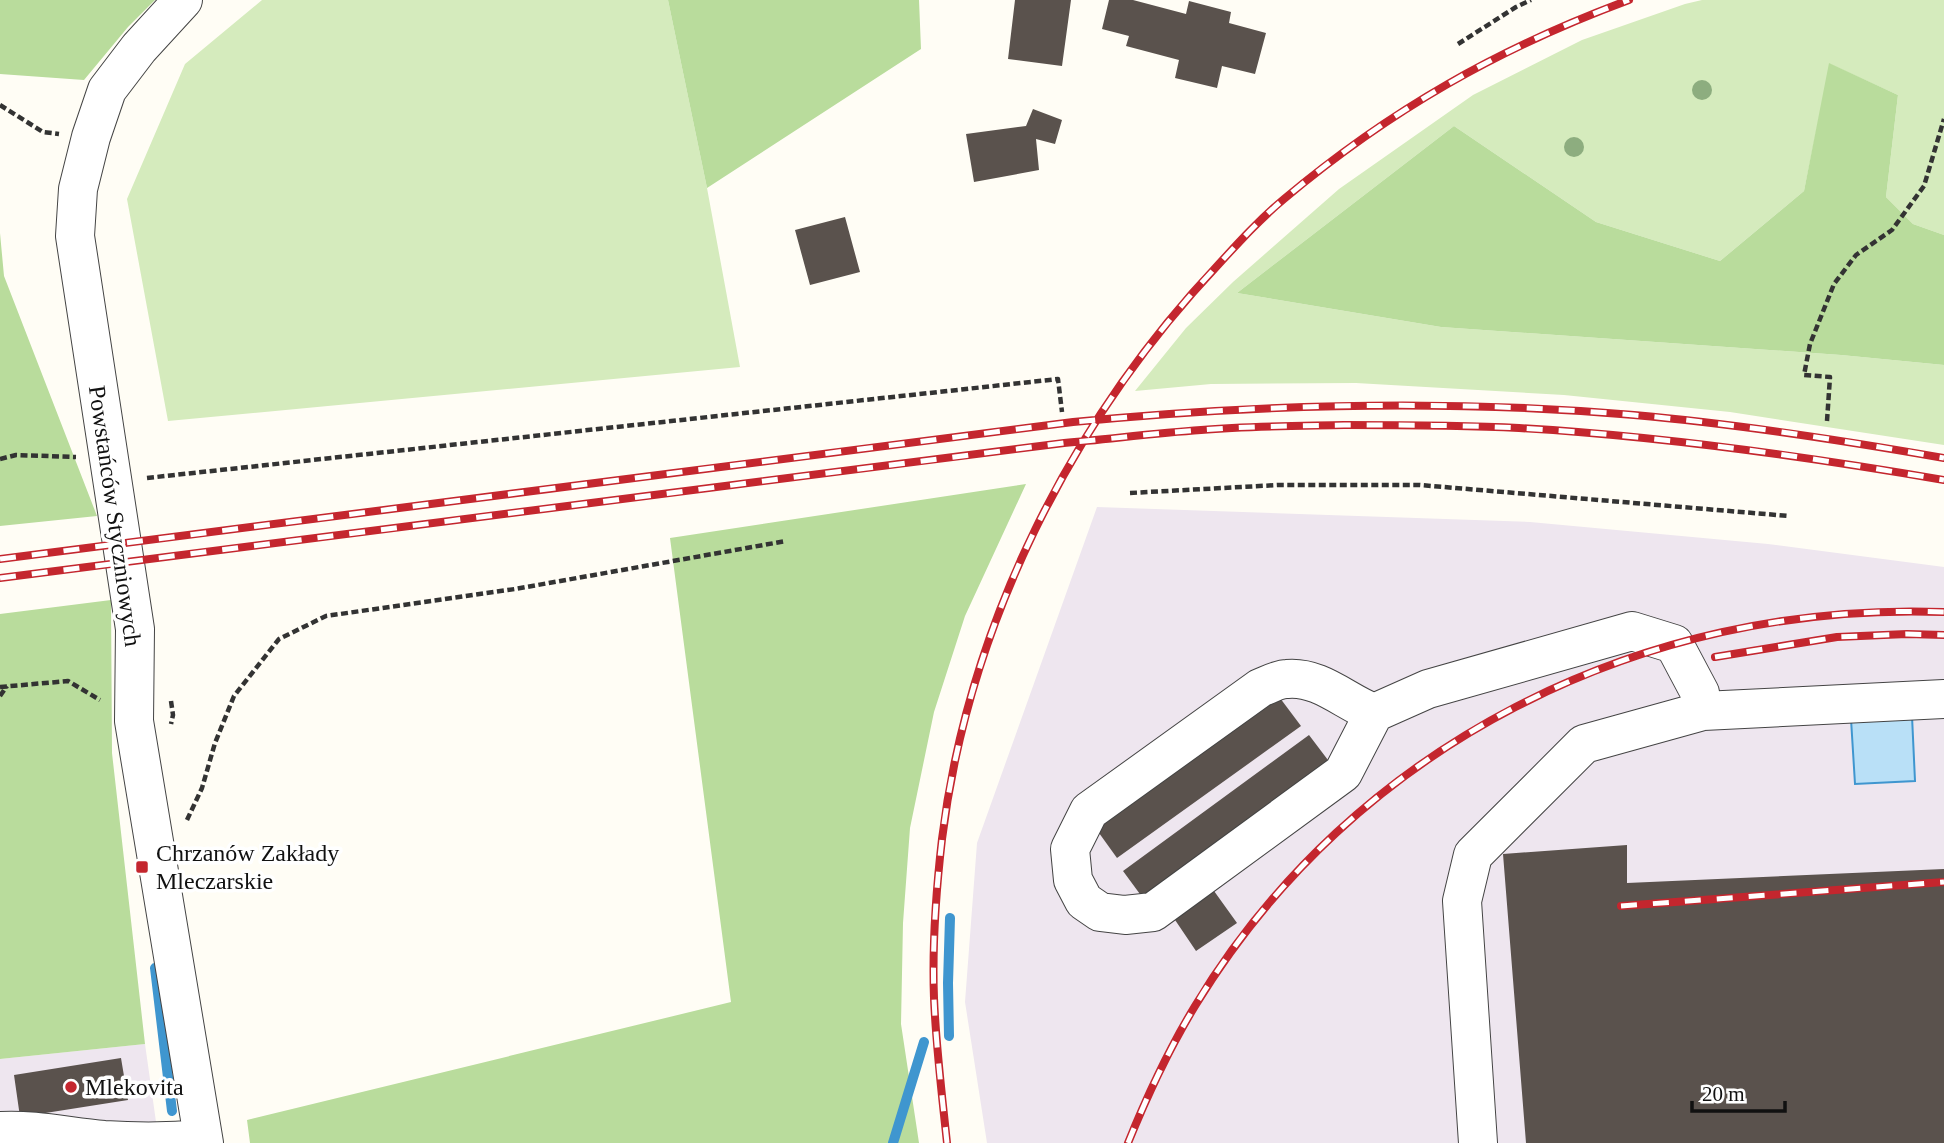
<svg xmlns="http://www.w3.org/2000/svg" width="1944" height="1143" font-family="'Times New Roman',serif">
  <rect width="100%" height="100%" fill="#fffdf5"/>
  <path fill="#eee6ef" d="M 1097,507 L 1530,522 L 1768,544 L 1944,567 L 1944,1143 L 987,1143 L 965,1002 L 977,843 Z
    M 145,1044 L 159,1143 L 0,1143 L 0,1059 Z"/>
  <path fill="#d5ebbd" d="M 262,0 L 668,0 L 707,188 L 740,367 L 168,421 L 127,199 L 185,64 Z
    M 1702,0 L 1944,0 L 1944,235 L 1913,224 L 1886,197 L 1898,95 L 1830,64 L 1804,191 L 1720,261 L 1596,222 L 1454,126 L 1237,293 L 1441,327 L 1841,355 L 1944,365 L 1944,445 L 1730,412 L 1564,395 L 1356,383 L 1211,384 L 1135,391 L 1186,328 L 1233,282 L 1339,189 L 1473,95 L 1582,40 L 1685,4 Z"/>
  <path fill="#b9dc9c" d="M 0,0 L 155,0 L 128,27 L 84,80 L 0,74 Z
    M 668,0 L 919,0 L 921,49 L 707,188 Z
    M 1829,63 L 1898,95 L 1886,197 L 1913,224 L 1944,235 L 1944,365 L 1841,355 L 1441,327 L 1237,293 L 1454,126 L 1596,222 L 1720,261 L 1804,191 Z
    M 0,233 L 4,276 L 97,516 L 0,526 Z
    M 1026,484 L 965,616 L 934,712 L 910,828 L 903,923 L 901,1024 L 919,1143 L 250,1143 L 247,1120 L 731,1002 L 670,538 Z
    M 111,600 L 112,753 L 145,1044 L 0,1059 L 0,614 Z"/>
  <path fill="#b9e0f7" stroke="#3f96cf" stroke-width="2" d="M 1912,716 L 1915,781 L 1855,784 L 1851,719 Z"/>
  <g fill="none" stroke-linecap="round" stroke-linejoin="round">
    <path stroke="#3f96cf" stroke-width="10" d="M 155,968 L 172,1111
      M 949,1036 L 948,983 L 950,918
      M 893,1143 L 924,1042"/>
  </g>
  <path fill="#5a524d" d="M 1015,0 L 1071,0 L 1062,66 L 1008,59 Z
    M 1109,0 L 1133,0 L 1186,14 L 1189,1 L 1231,12 L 1229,23 L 1266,33 L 1255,74 L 1222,66 L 1217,88 L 1175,78 L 1179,60 L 1126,46 L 1129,36 L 1102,29 Z
    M 1033,109 L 1062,120 L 1055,144 L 1036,139 L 1039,170 L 974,182 L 966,134 L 1026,126 Z
    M 845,217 L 860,272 L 810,285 L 795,230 Z
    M 1277,694 L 1301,726 L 1117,858 L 1094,826 Z
    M 1309,735 L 1334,768 L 1148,905 L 1123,871 Z
    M 1627,845 L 1627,883 L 1944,869 L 1944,1143 L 1526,1143 L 1503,854 Z
    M 1209,884 L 1237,923 L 1196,951 L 1169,911 Z
    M 121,1058 L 128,1100 L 20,1117 L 14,1075 Z"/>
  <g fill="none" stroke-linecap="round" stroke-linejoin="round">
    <defs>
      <path id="minor" d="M 183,0 L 139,48 L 107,90 L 91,137 L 78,189 L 75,236 L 135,629 L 134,721 L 204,1143
        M 1374,713 C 1345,702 1320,676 1287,679 C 1278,679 1268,685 1260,688 L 1089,811 L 1070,849 L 1073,880 L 1084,901 L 1100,912 L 1125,915 L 1153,912 L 1343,773 L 1374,713 L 1428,689 L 1632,631 L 1674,644 L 1700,693 L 1703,711
        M 0,1131 C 35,1129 69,1137 104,1140 C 137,1142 170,1142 203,1139
        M 1478,1143 L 1462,901 L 1473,855 L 1584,744 L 1703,711 L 1944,699"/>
    </defs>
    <use href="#minor" stroke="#444" stroke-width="40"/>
    <path stroke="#333" stroke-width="4.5" stroke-dasharray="7 3.5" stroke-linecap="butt" d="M 1458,44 L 1516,7 L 1531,0
      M 0,105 L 43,132 L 59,134
      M 1827,421 L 1830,377 L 1804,375 L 1810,344 L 1834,284 L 1856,255 L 1892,230 L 1924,186 L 1944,119
      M 0,459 L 16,455 L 76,457
      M 147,478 L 1058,379 L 1062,412
      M 1130,493 L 1278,485 L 1420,485 L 1789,516
      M 0,687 L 68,681 L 100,700
      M 0,696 L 7,686
      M 171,701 L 173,715 L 171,724
      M 187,820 L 202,788 L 215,743 L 234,696 L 279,639 L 326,616 L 515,589 L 786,541"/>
    <use href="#minor" stroke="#fff" stroke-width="38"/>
    <defs>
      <path id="rail" d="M 0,559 L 1073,422 C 1260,404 1447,399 1634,415 C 1738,424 1841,440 1944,458
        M 0,578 L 1064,443 C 1110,439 1156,433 1201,430 C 1249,426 1297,426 1344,425 C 1402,425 1461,425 1519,428 C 1662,436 1803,456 1944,480
        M 1715,657 L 1837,637 L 1907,634 L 1944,635
        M 1621,906 L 1944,882
        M 947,1143 C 942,1095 936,1047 934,998 C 932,945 936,891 942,839 C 968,626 1071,421 1218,265 C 1239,242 1260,219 1284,199 C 1390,110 1499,48 1629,0
        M 1128,1143 C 1147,1096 1169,1049 1195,1006 C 1353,745 1642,601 1944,612"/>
    </defs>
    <use href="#rail" stroke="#c4262e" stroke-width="8"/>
    <use href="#rail" stroke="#fff" stroke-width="5" stroke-dasharray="16" stroke-linecap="butt"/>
  </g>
  <g fill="#8dad7f">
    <circle cx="1702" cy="90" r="10"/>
    <circle cx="1574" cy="147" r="10"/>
  </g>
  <g fill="#c4262e" stroke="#fff" stroke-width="2.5">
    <rect x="135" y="860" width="14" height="14" rx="3.5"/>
    <circle cx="71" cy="1087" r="7"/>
  </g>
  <g text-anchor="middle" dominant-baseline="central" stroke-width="7" stroke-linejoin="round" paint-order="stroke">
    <g font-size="24" fill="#111" stroke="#fff">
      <text transform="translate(115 516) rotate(82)">Powstańców Styczniowych</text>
    </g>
    <g font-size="24" fill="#111" stroke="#fff" text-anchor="start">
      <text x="156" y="853">Chrzanów Zakłady<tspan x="156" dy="28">Mleczarskie</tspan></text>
      <text x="85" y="1087">Mlekovita</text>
    </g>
  </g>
  <path d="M1692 1101v10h93v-10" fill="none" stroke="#111111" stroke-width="3.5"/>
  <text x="1702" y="1101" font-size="21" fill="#111111" stroke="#ffffff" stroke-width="5" paint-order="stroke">20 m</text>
</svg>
